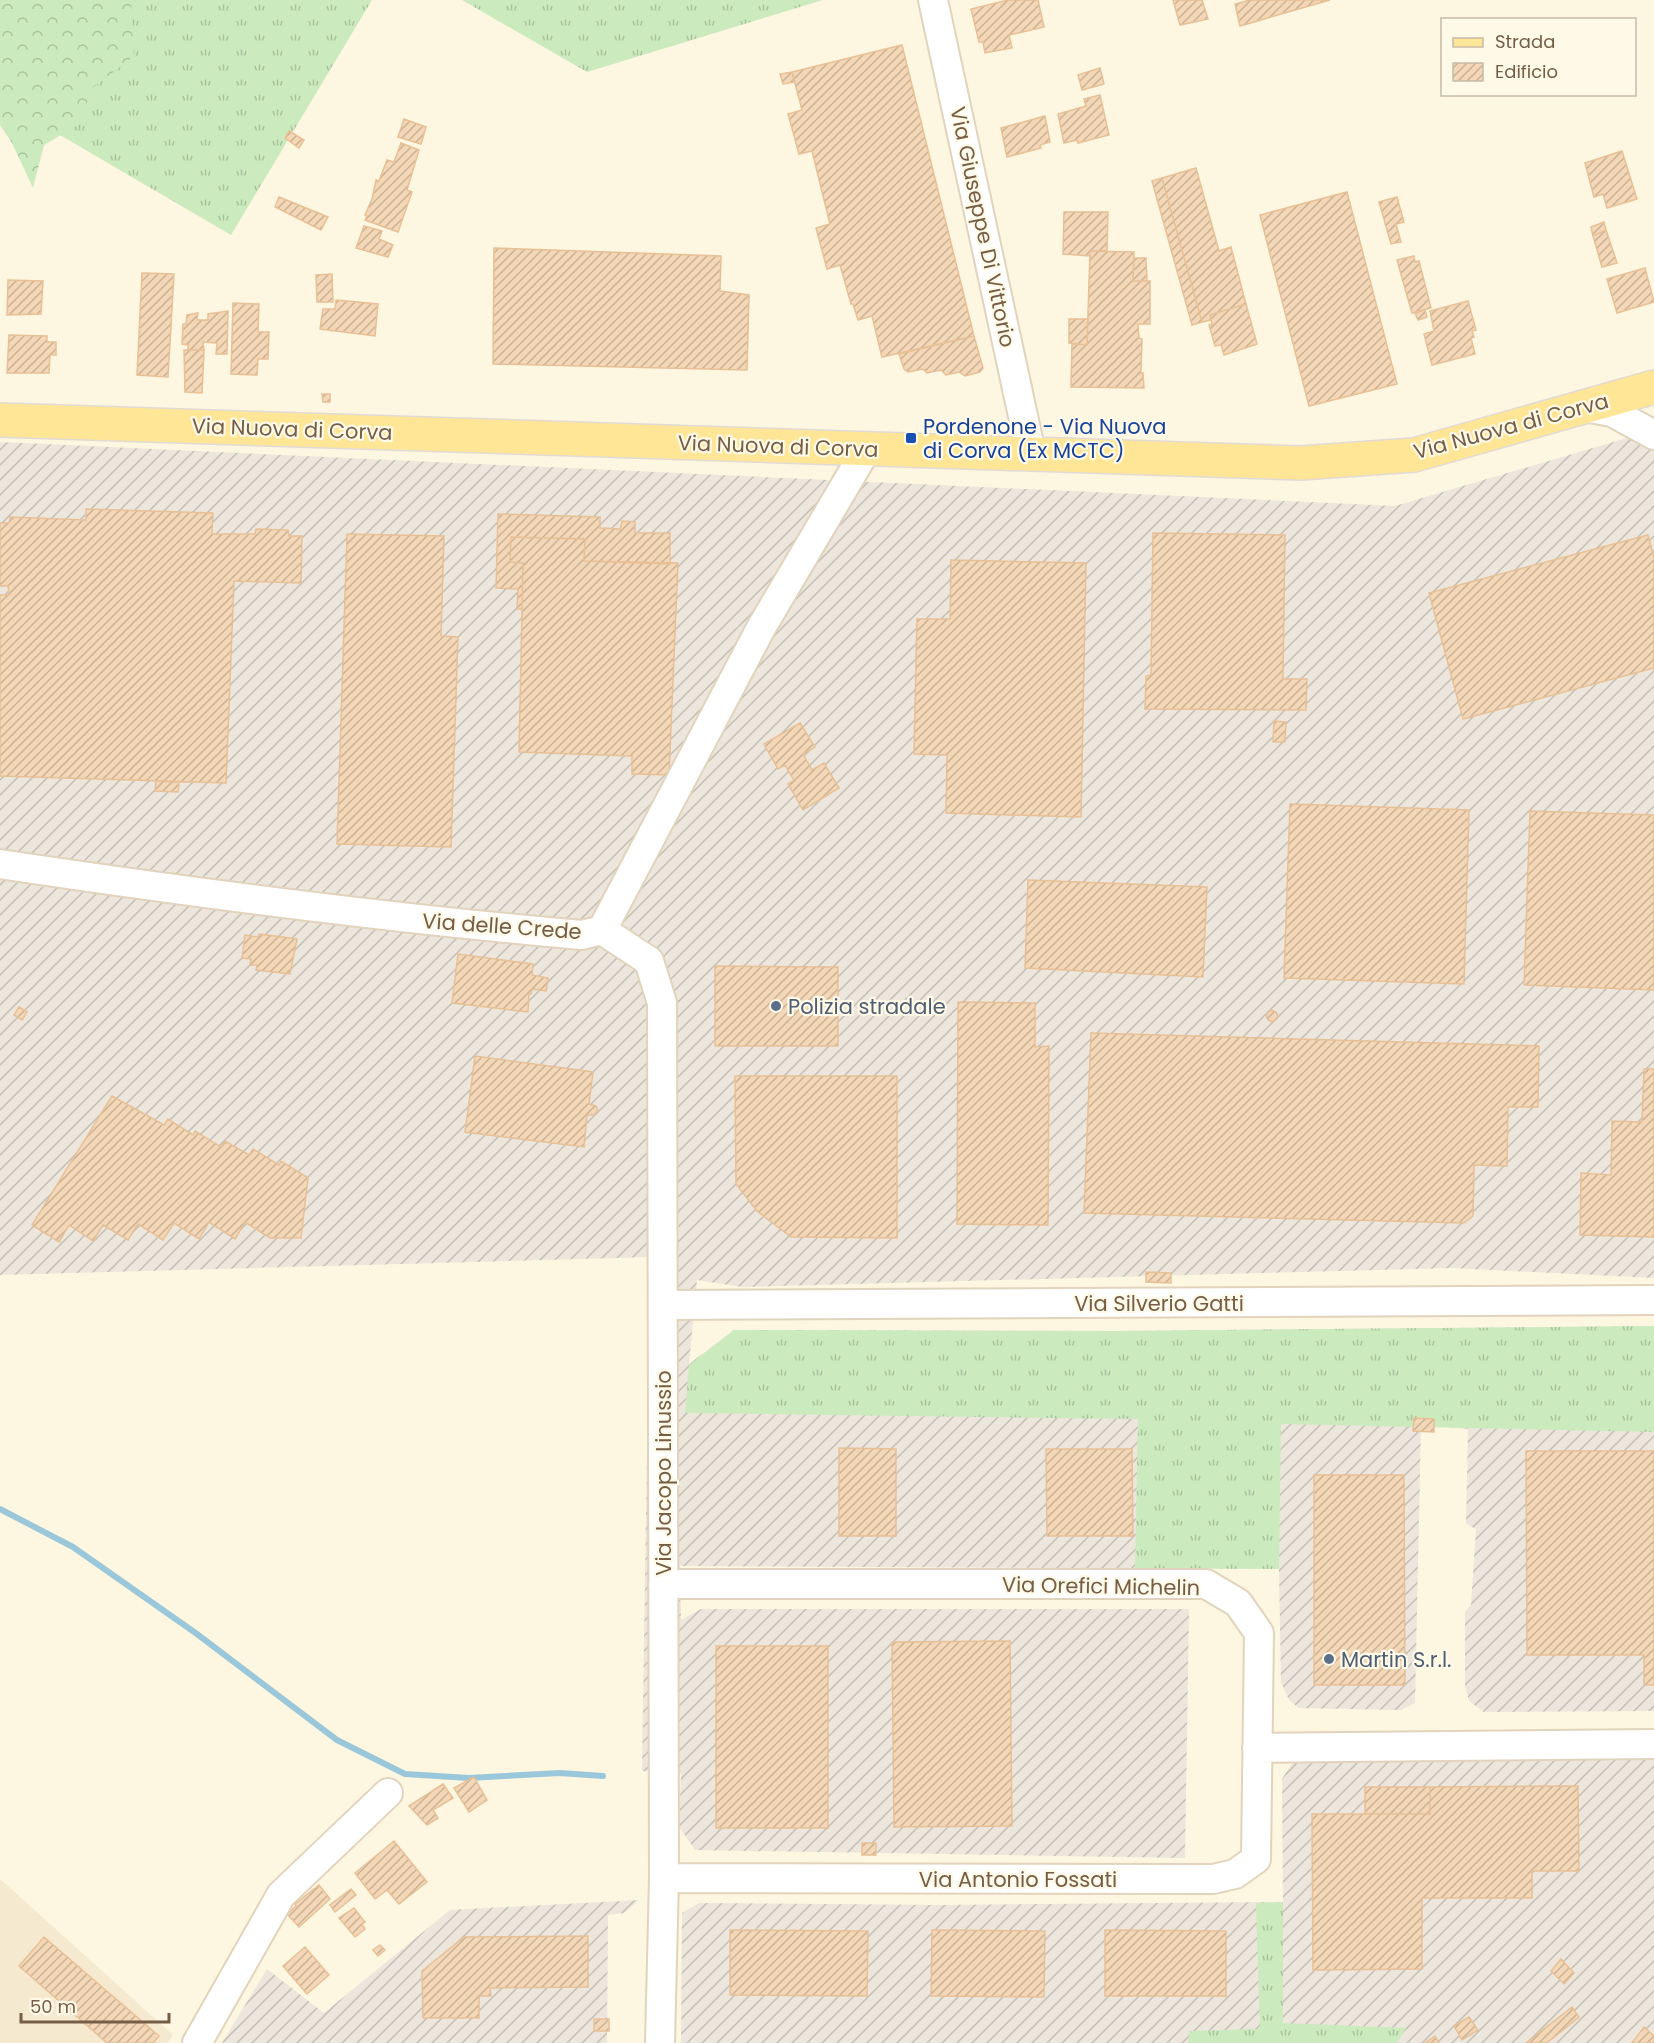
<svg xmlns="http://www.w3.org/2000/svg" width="1654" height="2043" font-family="Poppins,sans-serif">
  <defs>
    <pattern id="industrial-furrows" width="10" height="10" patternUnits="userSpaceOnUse" patternTransform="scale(1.5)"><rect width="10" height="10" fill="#ece6dc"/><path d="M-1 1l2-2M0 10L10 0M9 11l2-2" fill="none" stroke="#c4beb4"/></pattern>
    <pattern id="grass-tufts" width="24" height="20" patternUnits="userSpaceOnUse" patternTransform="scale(1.5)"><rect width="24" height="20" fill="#cbebbf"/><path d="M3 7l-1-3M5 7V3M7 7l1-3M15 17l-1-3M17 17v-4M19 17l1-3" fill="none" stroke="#a9c29d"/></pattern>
    <pattern id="forest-crowns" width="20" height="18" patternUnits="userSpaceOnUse" patternTransform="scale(1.5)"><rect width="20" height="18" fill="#cbebbf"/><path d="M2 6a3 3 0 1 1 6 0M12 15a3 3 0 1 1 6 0" fill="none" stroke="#a9c29d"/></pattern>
    <pattern id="building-hatch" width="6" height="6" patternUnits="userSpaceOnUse" patternTransform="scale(1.5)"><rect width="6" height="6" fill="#f4d7b7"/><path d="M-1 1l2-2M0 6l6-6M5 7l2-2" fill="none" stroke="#cab297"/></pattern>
  </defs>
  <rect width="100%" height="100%" fill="#fdf6e0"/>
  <path fill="#f5e9cf" d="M 0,1879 L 173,2035 L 167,2043 L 0,2043 Z"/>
  <path fill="url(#industrial-furrows)" d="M 1654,430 L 1654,1278 L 1452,1268 L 742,1287 L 697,1280 L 689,1364 L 734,1330 L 1116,1331 L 1654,1326 L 1654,1711 L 1484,1712 L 1469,1701 L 1465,1685 L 1465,1612 L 1471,1605 L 1476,1529 L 1466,1524 L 1468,1429 L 1421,1425 L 1415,1703 L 1401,1710 L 1299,1708 L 1289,1700 L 1281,1682 L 1279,1569 L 680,1566 L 681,1620 L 701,1609 L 1189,1609 L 1185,1858 L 695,1850 L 679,1827 L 681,1774 L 642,1771 L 650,1257 L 0,1275 L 0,442 L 1395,506 Z
    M 1308,1759 L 1654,1760 L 1654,2043 L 681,2043 L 682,1913 L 699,1903 L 941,1905 L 1283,1902 L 1282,1779 L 1292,1763 Z
    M 639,1900 L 624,1913 L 608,1915 L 607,2043 L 222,2043 L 267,1969 L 324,2013 L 450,1910 Z"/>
  <path fill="url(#grass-tufts)" d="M 0,0 L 372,0 L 231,235 L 0,100 Z
    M 462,0 L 823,0 L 587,72 Z
    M 1654,1326 L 1654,1432 L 1281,1424 L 1279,1569 L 1135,1568 L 1138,1419 L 685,1413 L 689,1365 L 734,1330 L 1116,1331 Z
    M 1283,1902 L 1283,2023 L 1406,2028 L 1397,2043 L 1188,2043 L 1189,2031 L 1260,2029 L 1256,1903 Z"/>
  <path fill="url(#forest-crowns)" d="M 0,0 L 131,0 L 134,56 L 90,90 L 83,122 L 44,145 L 33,188 L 12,143 L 0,125 Z"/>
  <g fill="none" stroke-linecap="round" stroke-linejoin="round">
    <path stroke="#9ac7da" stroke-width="6" d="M 0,1509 L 73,1547 L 197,1634 L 337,1740 L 405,1774 L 469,1778 L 560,1773 L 603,1776"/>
  </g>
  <path fill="url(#building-hatch)" stroke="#e8c096" stroke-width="1.5" d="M 1008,0 L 1038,0 L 1044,27 L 1009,35 L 1012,48 L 985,53 L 983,42 L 979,42 L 971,9 Z
    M 1173,0 L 1202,0 L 1208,19 L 1180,25 Z
    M 1250,0 L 1330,0 L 1240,26 L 1235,4 Z
    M 902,45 L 974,336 L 882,357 L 872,316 L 858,320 L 853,304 L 851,304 L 840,265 L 827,269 L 816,228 L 830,224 L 812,151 L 799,154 L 788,114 L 802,110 L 792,72 Z
    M 1100,68 L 1104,84 L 1082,90 L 1078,75 Z
    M 792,72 L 795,82 L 783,84 L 780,74 Z
    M 1100,95 L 1109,135 L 1078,143 L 1077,140 L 1064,143 L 1058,114 L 1086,106 L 1084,99 Z
    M 1045,116 L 1050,142 L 1040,145 L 1041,148 L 1007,157 L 1001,128 Z
    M 404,119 L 426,127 L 421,144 L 398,137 Z
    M 289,131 L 304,140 L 299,148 L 285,138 Z
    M 401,143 L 419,150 L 407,190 L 412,192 L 398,232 L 365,220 L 367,216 L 365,215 L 372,199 L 376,180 L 379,181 L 387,160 L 394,162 Z
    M 1622,151 L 1637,199 L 1607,208 L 1603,194 L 1594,197 L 1585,163 Z
    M 1196,168 L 1219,251 L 1231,247 L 1246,304 L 1210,315 L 1211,320 L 1202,322 L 1162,178 Z
    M 1162,178 L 1202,322 L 1192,325 L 1152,181 Z
    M 1347,192 L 1397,384 L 1309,406 L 1260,215 Z
    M 279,197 L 328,217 L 321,230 L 275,207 Z
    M 1397,197 L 1404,222 L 1396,224 L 1401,242 L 1391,244 L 1379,202 Z
    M 1064,212 L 1108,212 L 1107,251 L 1090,251 L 1090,256 L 1063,254 Z
    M 1604,222 L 1606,230 L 1593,236 L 1591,227 Z
    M 364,226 L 382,231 L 379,239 L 393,245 L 388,257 L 356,248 Z
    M 1606,230 L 1617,263 L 1602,267 L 1593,236 Z
    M 494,248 L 721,256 L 720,291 L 749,295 L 747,370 L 493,364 Z
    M 1090,251 L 1134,252 L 1133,281 L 1150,281 L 1150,324 L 1138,324 L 1139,338 L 1142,339 L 1141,373 L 1143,373 L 1144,388 L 1071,387 L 1072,344 L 1087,345 Z
    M 1414,256 L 1415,262 L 1419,261 L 1431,308 L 1412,313 L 1397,260 Z
    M 1134,258 L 1146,258 L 1147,281 L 1133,281 Z
    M 1645,268 L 1654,302 L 1617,313 L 1607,279 Z
    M 142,273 L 174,274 L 168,377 L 137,375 Z
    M 332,274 L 333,302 L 317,302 L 316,275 Z
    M 8,280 L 43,281 L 41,314 L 7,315 Z
    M 336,300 L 378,304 L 375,336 L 320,329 L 323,309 L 335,309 Z
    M 1468,301 L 1476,330 L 1472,331 L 1474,337 L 1471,338 L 1475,354 L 1432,365 L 1424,334 L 1434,331 L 1430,311 Z
    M 233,303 L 259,304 L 258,332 L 269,332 L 268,359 L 258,359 L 257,375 L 231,374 Z
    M 1246,304 L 1257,344 L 1224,355 L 1221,345 L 1215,346 L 1209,325 L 1212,324 L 1210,315 Z
    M 1425,310 L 1427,317 L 1418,320 L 1415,313 Z
    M 228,311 L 227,354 L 216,354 L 217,343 L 203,342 L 204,350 L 188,350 L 188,345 L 182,344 L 183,324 L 186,324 L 187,315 L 198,313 L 197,320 L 208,320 L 208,314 Z
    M 1069,319 L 1088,319 L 1087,345 L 1069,343 Z
    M 9,335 L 47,336 L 47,342 L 56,342 L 56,355 L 50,355 L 49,373 L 7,373 Z
    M 974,336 L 983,368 L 980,372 L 965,376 L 959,372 L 946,375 L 941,370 L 927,373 L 923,369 L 908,372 L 904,369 L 899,354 Z
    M 184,350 L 204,350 L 202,393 L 185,392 Z
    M 322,394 L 330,394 L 330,402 L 323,402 Z
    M 86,509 L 213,513 L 212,534 L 255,534 L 256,529 L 288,530 L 289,536 L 302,536 L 301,583 L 234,581 L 226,783 L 0,776 L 0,595 L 9,595 L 8,586 L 0,586 L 0,523 L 9,523 L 10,517 L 86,520 Z
    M 498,514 L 600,517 L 600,528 L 620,529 L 620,531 L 622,521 L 635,522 L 635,533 L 670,533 L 670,564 L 584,561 L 585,539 L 511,537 L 510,562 L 523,563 L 522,609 L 517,609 L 518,589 L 496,588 Z
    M 1153,533 L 1285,535 L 1283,679 L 1307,679 L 1306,710 L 1145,709 L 1146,676 L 1151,675 Z
    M 347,534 L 444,536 L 441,636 L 458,637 L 451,847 L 337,844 Z
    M 1648,535 L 1654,558 L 1654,668 L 1463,719 L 1429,593 Z
    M 511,537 L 585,539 L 584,561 L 678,563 L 669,775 L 632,774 L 632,756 L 519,752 L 523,563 L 510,562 Z
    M 951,560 L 1086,563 L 1081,817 L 946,813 L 947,755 L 914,754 L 917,619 L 950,619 Z
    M 1274,721 L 1286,722 L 1285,742 L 1273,742 Z
    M 800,723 L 815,747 L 803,754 L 812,770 L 824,763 L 839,788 L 803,810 L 788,784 L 794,780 L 785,765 L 778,769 L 764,744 Z
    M 156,781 L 179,782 L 178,792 L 155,791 Z
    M 1290,804 L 1469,810 L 1464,984 L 1284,978 Z
    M 1530,811 L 1654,815 L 1654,990 L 1524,985 Z
    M 1028,880 L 1207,887 L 1203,977 L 1025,968 Z
    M 259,934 L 297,939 L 290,974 L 256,970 L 257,965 L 250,965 L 251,959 L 242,958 L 245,935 L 258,937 Z
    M 458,954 L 533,964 L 532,975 L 548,978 L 546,991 L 532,989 L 531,994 L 529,994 L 528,1012 L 452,1003 Z
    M 715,966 L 838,967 L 838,1046 L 715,1046 Z
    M 958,1002 L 1035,1003 L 1035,1047 L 1049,1046 L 1048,1225 L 957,1224 Z
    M 19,1007 L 27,1012 L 22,1020 L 14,1015 Z
    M1266.5 1016a5.5 5.5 0 1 1 11 0a5.5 5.5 0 1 1-11 0Z
    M 1091,1033 L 1539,1046 L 1538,1107 L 1508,1107 L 1507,1166 L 1474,1165 L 1473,1216 L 1464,1223 L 1084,1213 Z
    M 475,1056 L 593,1072 L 589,1104 L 596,1106 L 598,1110 L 594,1115 L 587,1115 L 584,1147 L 465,1132 Z
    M 1644,1069 L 1654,1069 L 1654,1237 L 1580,1235 L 1581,1173 L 1611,1175 L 1612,1121 L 1642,1122 Z
    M 735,1076 L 897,1076 L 897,1238 L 791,1237 L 757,1211 L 736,1184 Z
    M 112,1096 L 164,1125 L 168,1119 L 193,1135 L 195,1131 L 221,1147 L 225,1141 L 249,1155 L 253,1149 L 279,1165 L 281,1161 L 308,1178 L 301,1238 L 270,1238 L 245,1222 L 235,1239 L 209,1222 L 199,1239 L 174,1223 L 163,1240 L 138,1224 L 128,1240 L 103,1225 L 93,1241 L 69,1225 L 59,1242 L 32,1225 Z
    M 1146,1272 L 1171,1273 L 1171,1283 L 1146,1282 Z
    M 1414,1418 L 1434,1419 L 1434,1432 L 1413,1431 Z
    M 839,1448 L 896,1449 L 896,1536 L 839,1536 Z
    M 1046,1449 L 1132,1449 L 1133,1536 L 1047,1536 Z
    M 1526,1451 L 1654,1451 L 1654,1685 L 1644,1685 L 1644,1655 L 1527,1655 Z
    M 1314,1475 L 1404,1475 L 1405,1685 L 1314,1685 Z
    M 1010,1641 L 1012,1826 L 894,1827 L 892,1642 Z
    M 716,1646 L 828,1646 L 828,1828 L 716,1828 Z
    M 474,1777 L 487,1800 L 469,1812 L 454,1788 Z
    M 443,1784 L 453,1798 L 433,1810 L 438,1818 L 427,1825 L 409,1806 Z
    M 1578,1786 L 1579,1871 L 1532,1871 L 1532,1898 L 1422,1898 L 1422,1969 L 1313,1970 L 1312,1814 L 1430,1814 L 1430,1787 Z
    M 1365,1787 L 1430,1787 L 1430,1814 L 1365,1814 Z
    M 394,1841 L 427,1882 L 399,1904 L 387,1890 L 375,1899 L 355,1873 Z
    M 862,1843 L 876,1843 L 876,1855 L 862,1855 Z
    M 319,1885 L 330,1899 L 299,1927 L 287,1914 L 296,1906 L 295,1904 Z
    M 351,1889 L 356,1895 L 335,1912 L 330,1905 Z
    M 354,1908 L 365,1922 L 362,1924 L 365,1929 L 355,1937 L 339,1918 Z
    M 730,1930 L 868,1931 L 867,1996 L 730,1995 Z
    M 932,1930 L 1045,1931 L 1044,1997 L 931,1996 Z
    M 1105,1930 L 1226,1931 L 1226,1996 L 1105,1996 Z
    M 588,1936 L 588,1987 L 490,1988 L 491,1996 L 479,1996 L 479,2018 L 423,2018 L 422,1971 L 464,1937 Z
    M 44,1937 L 159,2036 L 153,2043 L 107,2043 L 19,1966 Z
    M 380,1945 L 385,1950 L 378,1956 L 373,1950 Z
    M 305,1947 L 329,1975 L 307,1994 L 283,1966 Z
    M 1561,1959 L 1574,1973 L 1564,1984 L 1551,1971 Z
    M 1572,2007 L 1579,2017 L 1552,2039 L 1546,2043 L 1526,2043 Z
    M 1469,2017 L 1478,2030 L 1462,2040 L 1454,2026 Z
    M 594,2019 L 609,2019 L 609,2031 L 594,2031 Z
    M 1644,2027 L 1654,2036 L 1654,2043 L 1632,2043 Z
    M 1435,2036 L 1439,2043 L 1425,2043 Z"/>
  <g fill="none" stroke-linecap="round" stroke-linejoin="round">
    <defs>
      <path id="minor" d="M 933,0 L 1031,453
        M 1584,407 L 1612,412 L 1654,435
        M 0,864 C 194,893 387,918 582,935 L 602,930
        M 602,930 L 649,961 L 662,1003 L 664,1878 L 660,2043
        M 602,930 L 761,628 L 866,450
        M 664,1305 L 1654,1300
        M 663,1584 L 1206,1584 L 1238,1603 L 1259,1633 L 1256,1859 L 1235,1874 L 1213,1879 L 664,1878
        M 1257,1748 L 1654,1744
        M 197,2043 L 281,1895 L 388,1793"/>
      <path id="major" d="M 0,420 L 1301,463 L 1414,455 L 1654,387"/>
    </defs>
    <use href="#minor" stroke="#e2d3bc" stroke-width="32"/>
    <use href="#major" stroke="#e1dbd6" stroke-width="36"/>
    <use href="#minor" stroke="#fff" stroke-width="28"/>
    <use href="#major" stroke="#ffe696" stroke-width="33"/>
  </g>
  <rect fill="#1a4fb4" stroke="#fff9e8" stroke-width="2" x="905" y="432" width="12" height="12" rx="3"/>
  <g fill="#5c6f8a" stroke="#fff9e8" stroke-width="2">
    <circle cx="776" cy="1006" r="6"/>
    <circle cx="1329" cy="1659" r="6"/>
  </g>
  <g text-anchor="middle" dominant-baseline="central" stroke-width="4.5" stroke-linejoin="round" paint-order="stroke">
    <g font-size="21" fill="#755d46" stroke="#fff9e8">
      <text transform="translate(983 227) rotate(78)">Via Giuseppe Di Vittorio</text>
      <text transform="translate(1511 426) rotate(-15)">Via Nuova di Corva</text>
      <text transform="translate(292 429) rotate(2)">Via Nuova di Corva</text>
      <text transform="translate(778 446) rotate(2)">Via Nuova di Corva</text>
      <text transform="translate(502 926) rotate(4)">Via delle Crede</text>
      <text x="1159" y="1303">Via Silverio Gatti</text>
      <text transform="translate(663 1473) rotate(-90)">Via Jacopo Linussio</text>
      <text transform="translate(1101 1586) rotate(1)">Via Orefici Michelin</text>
      <text x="1018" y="1879">Via Antonio Fossati</text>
    </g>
    <g font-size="21" fill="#164399" stroke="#fff9e8" text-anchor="start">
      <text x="923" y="426">Pordenone - Via Nuova<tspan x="923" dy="24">di Corva (Ex MCTC)</tspan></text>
    </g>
    <g font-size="21" fill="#4e5e75" stroke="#fff9e8" text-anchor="start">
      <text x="788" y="1006">Polizia stradale</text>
      <text x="1341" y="1659">Martin S.r.l.</text>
    </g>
  </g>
  <rect x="1441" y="18" width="195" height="78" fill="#fff9e8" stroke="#c8bba7" stroke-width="1.5"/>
  <rect x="1453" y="38" width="30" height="9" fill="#ffe696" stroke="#c8bba7" stroke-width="1.5"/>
  <text x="1495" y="48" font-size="18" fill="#755d46">Strada</text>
  <rect x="1453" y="63" width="30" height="18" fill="url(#building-hatch)" stroke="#c8bba7" stroke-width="1.5"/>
  <text x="1495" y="78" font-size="18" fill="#755d46">Edificio</text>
  <path d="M21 2013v9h148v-9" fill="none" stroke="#755d46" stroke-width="3"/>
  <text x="30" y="2013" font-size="18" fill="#755d46" stroke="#fff9e8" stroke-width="4.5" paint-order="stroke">50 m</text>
</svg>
